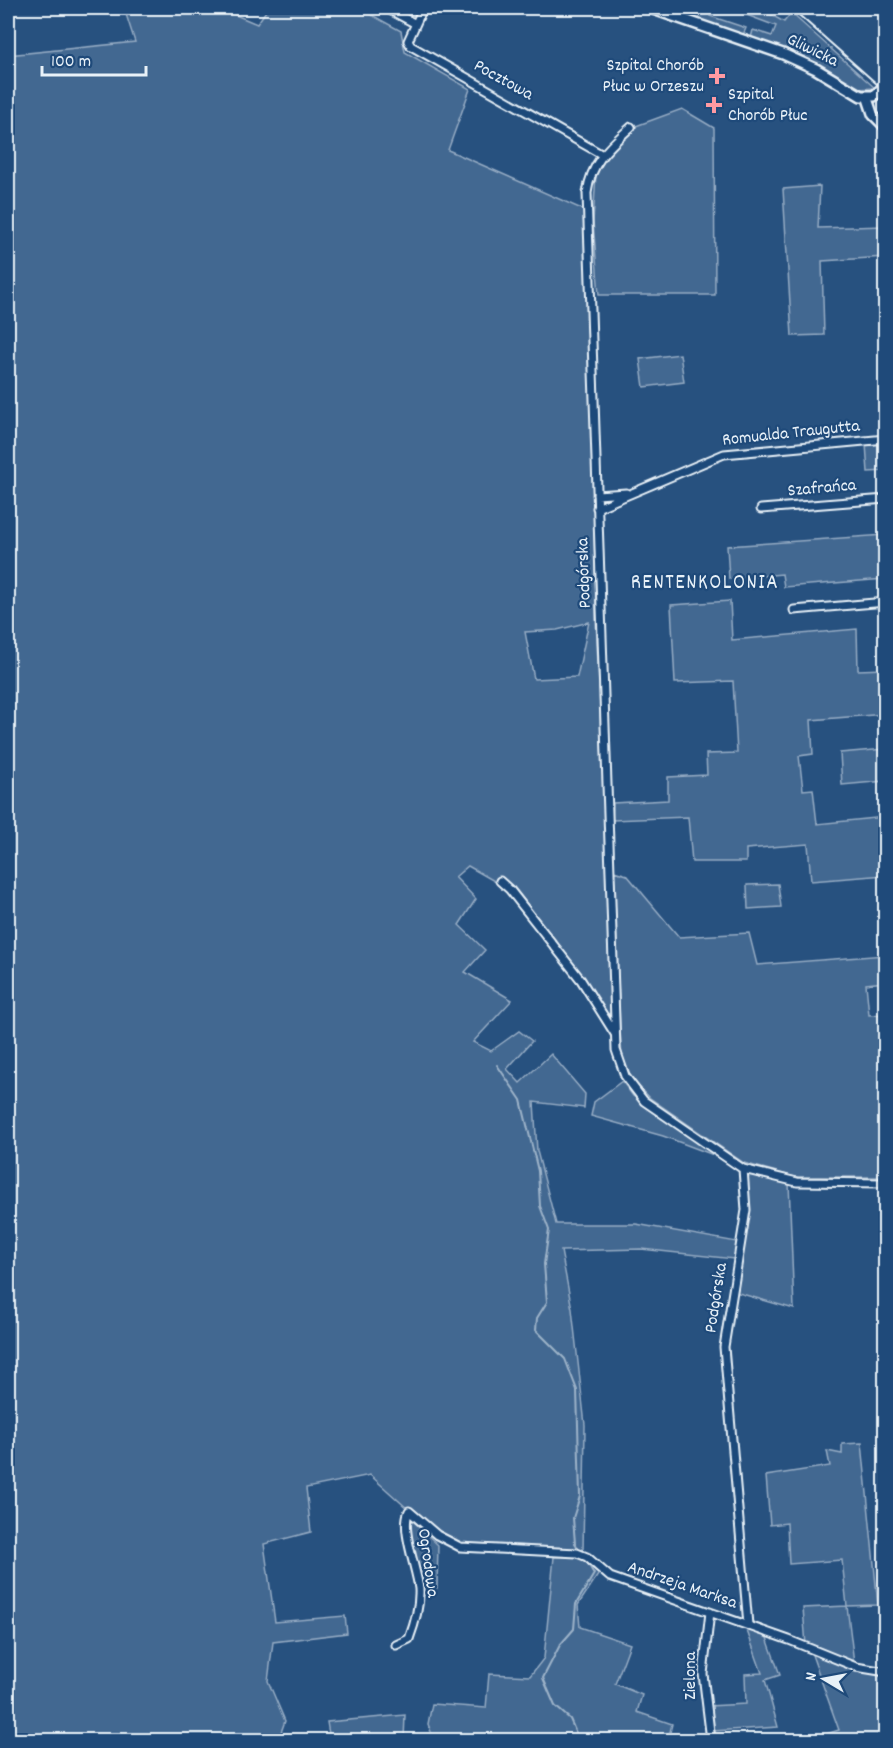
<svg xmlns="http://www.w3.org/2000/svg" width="893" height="1748" font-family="Dekko,sans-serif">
  <rect width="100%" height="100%" fill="#27517f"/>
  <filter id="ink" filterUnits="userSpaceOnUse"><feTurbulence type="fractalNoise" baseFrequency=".0167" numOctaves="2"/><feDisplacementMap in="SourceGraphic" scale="12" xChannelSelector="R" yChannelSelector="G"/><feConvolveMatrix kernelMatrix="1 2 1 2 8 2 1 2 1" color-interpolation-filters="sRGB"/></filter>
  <g filter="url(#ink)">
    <path fill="#436891" stroke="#96acc4" stroke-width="1.5" fill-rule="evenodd" d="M 124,8 L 219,8 L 257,24 L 268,8 L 359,8 L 401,31 L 405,52 L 470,89 L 448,150 L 584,210 L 589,295 L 596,619 L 613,1012 L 605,1015 L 585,979 L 514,887 L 496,882 L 468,866 L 455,877 L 476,899 L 459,925 L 485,950 L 465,972 L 512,1000 L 473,1042 L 491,1051 L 519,1031 L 532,1041 L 507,1069 L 520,1083 L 551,1054 L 585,1094 L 584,1108 L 534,1102 L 537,1151 L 556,1224 L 636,1224 L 737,1242 L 734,1259 L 641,1249 L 561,1251 L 572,1309 L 585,1425 L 583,1552 L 459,1546 L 437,1535 L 370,1475 L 306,1488 L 311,1532 L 264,1544 L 275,1622 L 345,1616 L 347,1633 L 273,1642 L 268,1681 L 285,1721 L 280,1735 L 289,1740 L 8,1740 L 8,55 L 135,42 ZM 589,622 L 577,677 L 534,679 L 525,632 L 557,630 Z
      M 663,8 L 713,8 L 710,16 L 746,28 L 743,35 Z
      M 728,8 L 759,8 L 784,22 L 791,13 L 875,88 L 857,89 L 809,60 L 751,38 L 753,30 L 772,36 L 776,26 Z
      M 682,109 L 714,128 L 715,295 L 599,295 L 593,222 L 596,174 L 606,157 L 636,126 Z
      M 820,186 L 818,228 L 885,226 L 885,257 L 822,261 L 824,335 L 792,336 L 783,189 Z
      M 680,354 L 684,382 L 644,387 L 640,359 Z
      M 885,442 L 885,471 L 868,472 L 866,444 Z
      M 885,535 L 885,579 L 784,587 L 782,574 L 729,579 L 727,546 Z
      M 730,601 L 732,640 L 857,629 L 858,670 L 885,669 L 885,714 L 811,720 L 813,754 L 799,756 L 803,790 L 813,789 L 817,824 L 885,817 L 885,875 L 811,881 L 808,844 L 746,849 L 746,862 L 692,862 L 688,817 L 612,820 L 613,803 L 668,800 L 668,777 L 707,775 L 706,754 L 737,753 L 733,681 L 675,683 L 671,605 Z
      M 885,749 L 885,781 L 842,785 L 840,753 Z
      M 614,871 L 627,875 L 679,937 L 749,933 L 757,965 L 885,955 L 885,982 L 866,984 L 869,1015 L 885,1014 L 885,1177 L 795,1177 L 744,1163 L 650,1098 L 630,1077 L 622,1056 L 620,1030 Z
      M 778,884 L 781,907 L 748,909 L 747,885 Z
      M 622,1081 L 633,1096 L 719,1157 L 663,1136 L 591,1116 L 594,1102 Z
      M 748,1173 L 789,1183 L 794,1309 L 735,1292 Z
      M 862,1443 L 878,1605 L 847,1606 L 854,1663 L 806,1645 L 803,1608 L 847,1606 L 842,1560 L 789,1564 L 787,1523 L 770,1525 L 766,1476 L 830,1466 L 827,1451 L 842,1454 L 842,1444 Z
      M 413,1521 L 438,1545 L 437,1588 L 423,1587 L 410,1532 L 409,1524 Z
      M 577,1556 L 600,1572 L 578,1605 L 580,1627 L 630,1644 L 615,1684 L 642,1695 L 637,1712 L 672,1724 L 668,1740 L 434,1740 L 428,1724 L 432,1704 L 486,1708 L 489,1674 L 530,1676 L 544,1658 L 554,1557 Z
      M 746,1628 L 766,1635 L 780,1675 L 765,1680 L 778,1727 L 712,1731 L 708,1706 L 746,1704 L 745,1674 L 762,1673 Z
      M 811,1652 L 862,1671 L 882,1675 L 885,1697 L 885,1740 L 825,1740 L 823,1735 L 839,1730 Z
      M 405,1715 L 404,1740 L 330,1740 L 327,1722 Z"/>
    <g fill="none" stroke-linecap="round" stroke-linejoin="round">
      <path stroke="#9db3c9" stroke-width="2" d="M 497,1065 L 521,1100 L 538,1171 L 540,1206 L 549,1230 L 544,1264 L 547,1302 L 537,1318 L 536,1330 L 565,1359 L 577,1390 L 580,1496 L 573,1518 L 575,1543 L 578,1548
        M 579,1740 L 570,1719 L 555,1706 L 543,1678 L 560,1645 L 574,1629 L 576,1604 L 594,1574 L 587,1562"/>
      <defs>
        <path id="minor" d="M 386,8 L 414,23
          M 423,8 L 408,41 L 411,46 L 601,154
          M 631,127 C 609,147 591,162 587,193 L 616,1050 L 625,1076 L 644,1101 L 743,1169 L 797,1182 L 886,1183
          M 597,495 L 626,493
          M 597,508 L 724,454 L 886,439
          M 761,509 L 886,499
          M 794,610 L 886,602
          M 500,881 L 510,890 L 581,980 L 615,1034
          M 743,1169 L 746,1210 L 724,1347 L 748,1625
          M 884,1351 L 886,1351
          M 710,1612 L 703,1674 L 711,1740
          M 396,1645 L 409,1639 C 415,1623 420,1607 419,1589 C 417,1569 400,1528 409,1511 L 437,1535 L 460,1547 L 577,1553 L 587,1557 L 610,1577 L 789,1640 L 856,1667 L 886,1672"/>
        <path id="tertiary" d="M 867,97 L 873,115 L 886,128"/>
        <path id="secondary" d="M 650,8 L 783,54 L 816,69 L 861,96 L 874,96 L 886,85"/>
      </defs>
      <use href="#minor" stroke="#e8f1f8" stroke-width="11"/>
      <use href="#tertiary" stroke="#e8f1f8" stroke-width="13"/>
      <use href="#secondary" stroke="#e8f1f8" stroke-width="14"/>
      <use href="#minor" stroke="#1f4a7a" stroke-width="7"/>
      <use href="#tertiary" stroke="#1f4a7a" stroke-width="8"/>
      <use href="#secondary" stroke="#1f4a7a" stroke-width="9"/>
      <path stroke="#e8f1f8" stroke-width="2" d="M 791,8 L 886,92"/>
    </g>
  </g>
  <g fill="#ff9aa2" stroke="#1f4a7a" stroke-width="2">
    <path d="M714 67h6v6h6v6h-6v6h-6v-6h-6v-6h6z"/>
    <path d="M711 96h6v6h6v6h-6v6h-6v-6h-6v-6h6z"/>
  </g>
  <g text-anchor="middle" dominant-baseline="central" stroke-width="4.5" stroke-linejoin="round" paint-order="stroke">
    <g font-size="18" fill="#e8f1f8" stroke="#1f4a7a">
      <text transform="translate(812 51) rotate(26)">Gliwicka</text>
      <text transform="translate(503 81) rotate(29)">Pocztowa</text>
      <text transform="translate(791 434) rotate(-6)">Romualda Traugutta</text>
      <text transform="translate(822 489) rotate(-5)">Szafrańca</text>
      <text transform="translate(585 573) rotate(-92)">Podgórska</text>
      <text transform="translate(717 1298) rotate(-81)">Podgórska</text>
      <text transform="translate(427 1563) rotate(82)">Ogrodowa</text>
      <text transform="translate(682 1586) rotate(19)">Andrzeja Marksa</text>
      <text transform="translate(691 1676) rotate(-90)">Zielona</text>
    </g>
    <g font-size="18" fill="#e8f1f8" stroke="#1f4a7a" text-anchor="end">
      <text x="704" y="66">Szpital Chorób<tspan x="704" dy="21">Płuc w Orzeszu</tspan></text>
      <text x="728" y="95" text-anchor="start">Szpital<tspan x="728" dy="21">Chorób Płuc</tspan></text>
    </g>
    <g font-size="21" letter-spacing="1.5" fill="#e8f1f8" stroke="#1f4a7a">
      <text x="705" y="584">RENTENKOLONIA</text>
    </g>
  </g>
  <rect width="893" height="1748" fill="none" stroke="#1f4a7a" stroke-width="30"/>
  <rect x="15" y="15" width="863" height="1718" fill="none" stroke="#e8f1f8" stroke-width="2" filter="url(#ink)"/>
  <g transform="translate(824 1679) rotate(280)" stroke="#1f4a7a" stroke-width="4.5" paint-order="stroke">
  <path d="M0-4.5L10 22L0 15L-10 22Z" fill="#e8f1f8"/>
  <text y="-9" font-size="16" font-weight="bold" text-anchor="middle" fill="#e8f1f8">N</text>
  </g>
  <path d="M42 66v9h104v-9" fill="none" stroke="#e8f1f8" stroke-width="3"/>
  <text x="51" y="66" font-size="18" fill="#e8f1f8" stroke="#1f4a7a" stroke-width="4.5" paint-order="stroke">100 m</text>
</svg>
